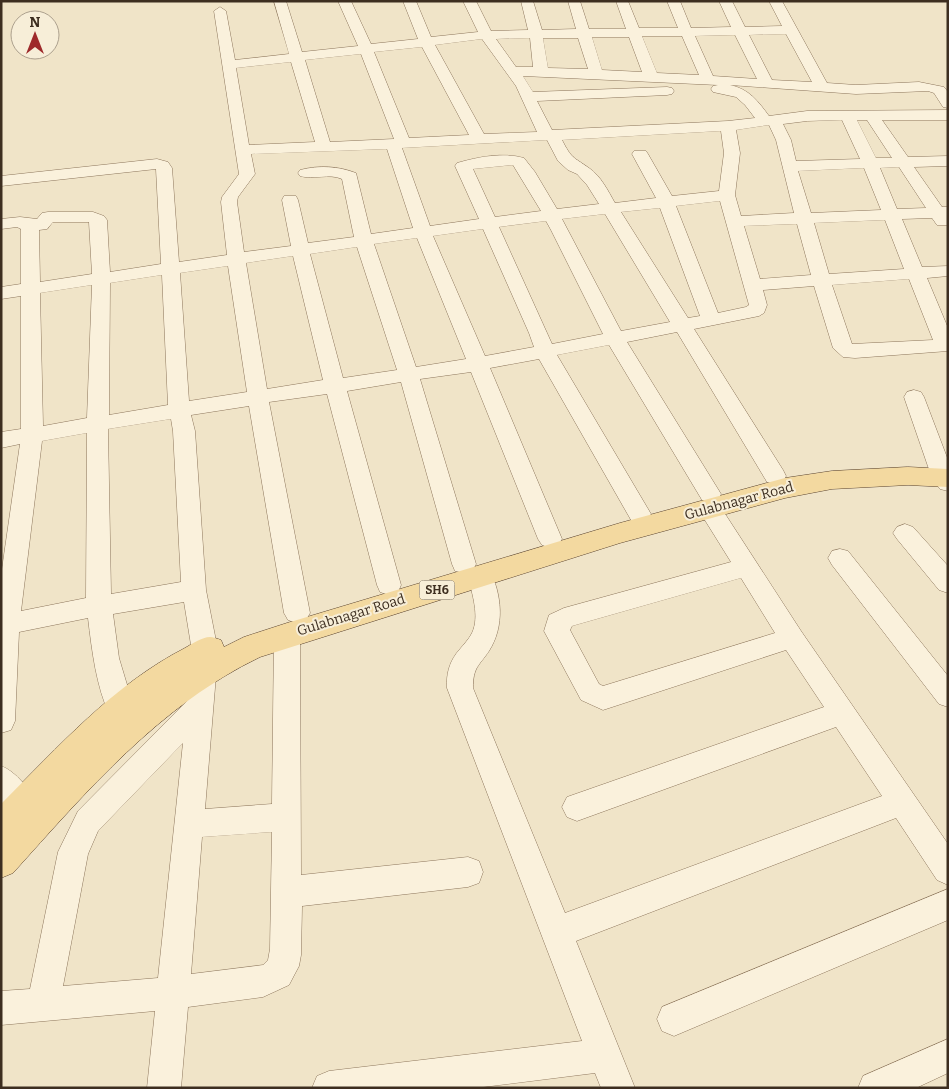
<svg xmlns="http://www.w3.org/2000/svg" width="949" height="1089" font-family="Bitter,serif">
  <rect width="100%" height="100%" fill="#f0e4c8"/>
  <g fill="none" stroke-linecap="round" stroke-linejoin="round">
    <defs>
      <path id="minor" d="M 274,1 L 286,1 L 302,52 L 358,46 L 338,1 L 351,1 L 371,44 L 418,39 L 403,1 L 416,1 L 431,37 L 478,32 L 463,1 L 476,1 L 491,31 L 528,30 L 521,1 L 533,1 L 542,30 L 576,29 L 568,1 L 580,1 L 589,29 L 626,29 L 616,1 L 628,1 L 639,28 L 678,28 L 667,1 L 680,1 L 691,28 L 731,27 L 719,1 L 732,1 L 745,27 L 782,26 L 769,1 L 782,1 L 827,83 L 856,85 L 919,82 L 944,87 L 948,92 L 948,108 L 943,107 L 934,93 L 928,91 L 856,94 L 730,85 C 749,89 758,101 769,116 L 807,111 L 948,110 L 948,120 L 882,120 L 908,157 L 948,156 L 948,166 L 914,167 L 942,207 L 948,207 L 948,225 L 937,225 L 932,218 L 902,219 L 922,267 L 948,266 L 948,276 L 927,278 L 948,328 L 948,351 L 855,358 L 843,357 L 833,348 L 814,286 L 763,290 L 767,305 L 764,313 L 759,316 L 694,329 L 783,470 L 786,476 L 783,482 L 775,484 L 767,482 L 677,332 L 627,342 L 721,494 L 718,500 L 713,501 L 718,503 L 801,631 L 948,844 L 948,885 L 937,880 L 896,818 L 576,941 L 635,1088 L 601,1088 L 595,1073 L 475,1088 L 312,1088 L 317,1076 L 329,1071 L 582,1041 L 447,688 C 446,673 450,660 460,649 C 464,644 469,639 472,633 C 480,616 472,594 468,576 L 470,571 L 464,573 L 455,571 L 452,564 L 401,382 L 347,391 L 401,585 L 398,592 L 389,595 L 380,592 L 377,585 L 327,394 L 269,402 L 310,613 L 306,620 L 297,623 L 288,620 L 284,613 L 249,406 L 191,415 L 195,431 L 206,590 L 218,651 L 205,809 L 272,804 L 274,635 L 278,628 L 287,624 L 296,628 L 300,635 L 301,875 L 468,857 L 479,861 L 483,872 L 479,883 L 468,887 L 302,906 L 301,955 L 299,966 L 289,985 L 263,997 L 188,1007 L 181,1088 L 147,1088 L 155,1011 L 1,1025 L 1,991 L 30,989 L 58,852 L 78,811 L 187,701 L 192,651 L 184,602 L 113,614 L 119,658 L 134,708 L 130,716 L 120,720 L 110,716 C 96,686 92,651 88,618 L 19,632 L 15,721 L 11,730 L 1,733 L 1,576 L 20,444 L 1,448 L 1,432 L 21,429 L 21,296 L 1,299 L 1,287 L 21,284 L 21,229 L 17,227 L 1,229 L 1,219 L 20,217 L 37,219 L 42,213 L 48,212 L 93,212 L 104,216 L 107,220 L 110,272 L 161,264 L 156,169 L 1,186 L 1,176 L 157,159 L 168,162 L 172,168 L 179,262 L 227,255 L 221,202 L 222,197 L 239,174 L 214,11 L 220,7 L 226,11 L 235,60 L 289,54 ZM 786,34 L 812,82 L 772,80 L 749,35 ZM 735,35 L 757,79 L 713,76 L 695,36 ZM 642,36 L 682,36 L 699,75 L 657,73 ZM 592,37 L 629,37 L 642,72 L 602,70 ZM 530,38 L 533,67 L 516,67 L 496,39 ZM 543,38 L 578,38 L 588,69 L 548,68 ZM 482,39 L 516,86 L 537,132 L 484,134 L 435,45 ZM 422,47 L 469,135 L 409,138 L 374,52 ZM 361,54 L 394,139 L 330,142 L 305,60 ZM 291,62 L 315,142 L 249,145 L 236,68 ZM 523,76 L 718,85 L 713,86 L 711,89 L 713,92 L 736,97 L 745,105 L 755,118 L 728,121 L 552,130 L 537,101 L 667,95 L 672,94 L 674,91 L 672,88 L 667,87 L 533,92 ZM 842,120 L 860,159 L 796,161 L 791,140 L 783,124 L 807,121 ZM 857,120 L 867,120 L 892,158 L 876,158 ZM 769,125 L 776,140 L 794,213 L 741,216 L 735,195 L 740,153 L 736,130 ZM 721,131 L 724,153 L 719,191 L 672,196 L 648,154 L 646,151 L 634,151 L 632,154 L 656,198 L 615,203 C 608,191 601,176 589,168 C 572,156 572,159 562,140 ZM 547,140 L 558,161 L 568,170 L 577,174 L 587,185 L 599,204 L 557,209 L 535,172 L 524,158 C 503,152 478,157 457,163 L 455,166 L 479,219 L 430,226 L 402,148 ZM 387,149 L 413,228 L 371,234 L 356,173 C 338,166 319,165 300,170 L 298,173 L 300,176 C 314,180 329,173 342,179 L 354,237 L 308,243 L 298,200 L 296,196 L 284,196 L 282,200 L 291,246 L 244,252 L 237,202 L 238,197 L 255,174 L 251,154 ZM 513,165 L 541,211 L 495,217 L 473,169 ZM 899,167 L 926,208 L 897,209 L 880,168 ZM 864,168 L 881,210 L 811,213 L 798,171 ZM 720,201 L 749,305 L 746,307 L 718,313 L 676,206 ZM 660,208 L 700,316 L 688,318 L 621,212 ZM 605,214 L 670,322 L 621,331 L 562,219 ZM 885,220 L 904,269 L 829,274 L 814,223 ZM 546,221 L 551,230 L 603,334 L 552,344 L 499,227 ZM 53,222 L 89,222 L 92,274 L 40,282 L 39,230 L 47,229 ZM 797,224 L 811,275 L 760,279 L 744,226 ZM 483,229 L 529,333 L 534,347 L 485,356 L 433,236 ZM 417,238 L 466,359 L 416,367 L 374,244 ZM 357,247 L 397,370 L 343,378 L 310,254 ZM 293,256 L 323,380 L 267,389 L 246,263 ZM 228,266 L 247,392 L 189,401 L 180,273 ZM 162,275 L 168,405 L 109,415 L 110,283 ZM 909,279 L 933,340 L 852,344 L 832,285 ZM 92,285 L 87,418 L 43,426 L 40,293 ZM 609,345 L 702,500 L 707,501 L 702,503 L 698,509 L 731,562 L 564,608 L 549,615 L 544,631 L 581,700 L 603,710 L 786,650 L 824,707 L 567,797 L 562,807 L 567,817 L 577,821 L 836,727 L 882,796 L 565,913 L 473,688 C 473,667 479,666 489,651 C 505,626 502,594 489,569 L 480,566 L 474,568 L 476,564 L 420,379 L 471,372 L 538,539 L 542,545 L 550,548 L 558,545 L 562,539 L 490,368 L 539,359 L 631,520 L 639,523 L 647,520 L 651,514 L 557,355 ZM 171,419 L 173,431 L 181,582 L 111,594 L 108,429 ZM 87,433 L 86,598 L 21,611 L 42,441 ZM 741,578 L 775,633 L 603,686 L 599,684 L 570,630 L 572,626 ZM 183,743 L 158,978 L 63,986 L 88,854 L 98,831 ZM 272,832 L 270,949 L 268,960 L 263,965 L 191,974 L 202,837 Z
        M 914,390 L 921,392 L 924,397 L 948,460 L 948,491 L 940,489 L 932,478 L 904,397 L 907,392 Z
        M 905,524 L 913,527 L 948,566 L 948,593 L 939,590 L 897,539 L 893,533 L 897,527 Z
        M 840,549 L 848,551 L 948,676 L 948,707 L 939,704 L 832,565 L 828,558 L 832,551 Z
        M 1,766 C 16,771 31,791 38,805 L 33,815 L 23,819 L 13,815 L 1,802 Z
        M 948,889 L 948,920 L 674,1036 L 662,1031 L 657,1019 L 662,1007 Z
        M 948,1039 L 948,1073 L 916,1088 L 858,1088 L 863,1076 Z"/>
      <path id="major" d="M 908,467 L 948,469 L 948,487 L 908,485 L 832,489 L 785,498 L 620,543 L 260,657 C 160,705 86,792 13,873 L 1,878 L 1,804 C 58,747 113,685 185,648 C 192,644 202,637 210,637 C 213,637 218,639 221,640 L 224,647 L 244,637 L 287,623 L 620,523 L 785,478 L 832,471 Z"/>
    </defs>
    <use href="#minor" stroke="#8d765c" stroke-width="1"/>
    <use href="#major" stroke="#5b4430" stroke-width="1"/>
    <use href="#minor" fill="#faf1dc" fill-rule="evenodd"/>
    <use href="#major" fill="#f3d9a0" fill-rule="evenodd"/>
  </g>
  <g text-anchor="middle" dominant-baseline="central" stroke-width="4" stroke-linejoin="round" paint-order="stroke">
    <rect fill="#f7eed8" stroke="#756857" stroke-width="1" x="419.5" y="580.5" width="35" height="19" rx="4"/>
    <g font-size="12" font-weight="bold" fill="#3d2e20">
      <text x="437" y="590">SH6</text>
    </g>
    <g font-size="14" fill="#3d2e20" stroke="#f7eed8">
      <text transform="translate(739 501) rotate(-15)">Gulabnagar Road</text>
      <text transform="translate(351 615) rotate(-17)">Gulabnagar Road</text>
    </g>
  </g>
  <rect width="949" height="1089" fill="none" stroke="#3d2e20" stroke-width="5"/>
  <g transform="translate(35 35)"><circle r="24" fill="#f7eed8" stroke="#ada18e"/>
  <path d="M0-4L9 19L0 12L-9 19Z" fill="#9e2a2b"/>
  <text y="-8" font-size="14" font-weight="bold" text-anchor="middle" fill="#3d2e20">N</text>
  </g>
</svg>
